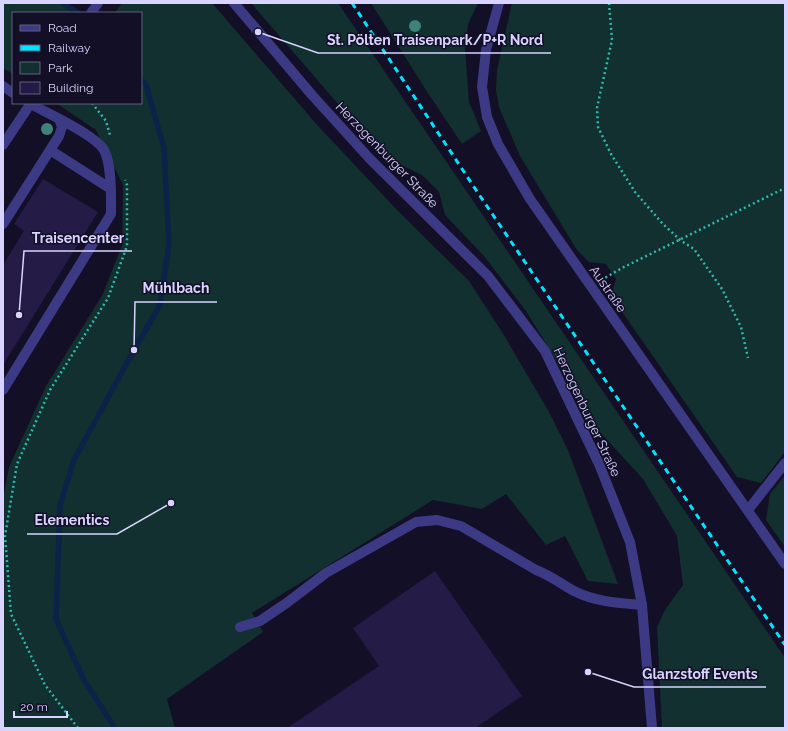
<svg xmlns="http://www.w3.org/2000/svg" width="788" height="731" font-family="Raleway,sans-serif">
  <rect width="100%" height="100%" fill="#130f26"/>
  <path fill="#12302f" d="M 3,3 L 63,3 L 72,9 L 69,13 L 13,13 L 13,74 L 3,68 Z
    M 122,3 L 212,3 L 319,127 L 399,212 L 469,281 L 502,332 L 548,410 L 568,450 L 618,584 L 588,581 L 565,536 L 546,545 L 506,494 L 482,509 L 433,500 L 252,613 L 263,632 L 167,699 L 175,728 L 3,728 L 3,498 L 9,467 L 46,386 L 103,294 L 122,245 L 123,185 L 96,130 L 56,103 L 141,103 L 141,13 L 115,13 Z
    M 251,3 L 338,3 L 785,658 L 785,728 L 662,728 L 657,627 L 665,610 L 683,585 L 677,536 L 643,479 L 586,417 L 563,371 L 526,311 L 484,256 L 445,215 L 439,192 L 422,175 L 391,160 L 345,112 Z
    M 371,3 L 478,3 L 468,24 L 465,49 L 469,102 L 481,131 L 462,144 L 426,90 Z
    M 512,3 L 785,3 L 785,452 L 761,483 L 737,477 L 611,296 L 616,279 L 606,264 L 589,262 L 577,250 L 520,156 L 499,107 L 496,90 L 497,70 Z
    M 785,475 L 785,547 L 766,520 L 770,494 Z"/>
  <g fill="none" stroke-linecap="round" stroke-linejoin="round">
    <path stroke="#0c2248" stroke-width="5.5" d="M 63,3 L 78,13
      M 115,728 L 84,680 L 56,619 L 60,505 L 74,460 L 134,350 L 160,305 L 169,244 L 164,148 L 146,85 L 141,79"/>
  </g>
  <path fill="#241b47" d="M 43,179 L 98,212 L 3,365 L 3,265 L 24,231 L 14,224 Z
    M 435,571 L 522,696 L 475,728 L 287,728 L 379,666 L 353,628 Z"/>
  <g fill="none" stroke-linecap="round" stroke-linejoin="round">
    <path stroke="#2fb8b0" stroke-width="2.5" stroke-dasharray="2 3" stroke-linecap="butt" d="M 609,3 L 612,40 L 597,108 L 598,127 L 611,154 L 635,192 L 662,223 L 680,240 L 694,249 L 722,289 L 741,327 L 748,358
      M 92,103 L 106,121 L 110,135
      M 601,280 L 624,267 L 785,188
      M 78,728 L 45,685 L 11,614 L 5,536 L 17,464 L 50,390 L 108,298 L 127,246 L 127,185 L 125,180"/>
    <path stroke="#3d3a85" stroke-width="10" d="M 3,86 L 13,93
      M 50,150 L 111,189
      M 3,224 L 59,136 L 62,127 L 59,119
      M 3,390 L 111,214 C 111,197 112,164 104,150 C 94,134 48,114 29,103
      M 748,510 L 785,463
      M 240,627 L 260,621 L 288,602 L 326,573 L 416,522 L 437,520 L 461,526 L 536,570 C 550,575 561,584 574,591 C 596,602 618,603 642,605"/>
    <path stroke="#3d3a85" stroke-width="10" d="M 499,3 L 486,50 L 482,87 L 487,117 L 498,144 L 530,199 L 785,564
      M 91,13 L 98,3
      M 3,145 L 31,103"/>
    <path stroke="#3d3a85" stroke-width="10" d="M 234,3 L 312,95 L 370,159 L 488,276 L 545,351 L 599,464 L 630,542 L 642,605 L 652,728"/>
    <path stroke="#00e5ff" stroke-width="3" stroke-dasharray="6 5" stroke-linecap="butt" d="M 352,3 L 476,190 L 785,645"/>
  </g>
  <g fill="#3d827b">
    <circle cx="415" cy="26" r="6"/>
    <circle cx="47" cy="129" r="6"/>
  </g>
  <g text-anchor="middle" dominant-baseline="central" stroke-width="3" stroke-linejoin="round" paint-order="stroke">
    <g font-size="13" fill="#d9d4ff" stroke="#130f26">
      <text transform="translate(387 155) rotate(46)">Herzogenburger Straße</text>
      <text transform="translate(608 289) rotate(55)">Austraße</text>
      <text transform="translate(587 412) rotate(65)">Herzogenburger Straße</text>
    </g>
  </g>
  <path fill="none" stroke="#d9d4ff" stroke-width="1.5" d="M258 32L318 53H551M19 315L24 251H132M134 350L135 302H217M171 503L117 534H27M588 672L634 687H766"/>
  <g fill="#d9d4ff" stroke="#130f26" stroke-width="1.5">
    <circle cx="258" cy="32" r="4"/>
    <circle cx="19" cy="315" r="4"/>
    <circle cx="134" cy="350" r="4"/>
    <circle cx="171" cy="503" r="4"/>
    <circle cx="588" cy="672" r="4"/>
  </g>
  <g font-size="14" text-anchor="middle" font-weight="bold" fill="#d9d4ff" stroke="#130f26" stroke-width="3" stroke-linejoin="round" paint-order="stroke">
    <text x="435" y="45">St. Pölten Traisenpark/P+R Nord</text>
    <text x="78" y="243">Traisencenter</text>
    <text x="176" y="293">Mühlbach</text>
    <text x="72" y="525">Elementics</text>
    <text x="700" y="679">Glanzstoff Events</text>
  </g>
  <rect width="788" height="731" fill="none" stroke="#d9d4ff" stroke-width="8"/>
  <rect x="12" y="12" width="130" height="92" fill="#130f26" stroke="#625e7d"/>
  <rect x="20" y="25" width="20" height="6" fill="#3d3a85" stroke="#625e7d"/>
  <text x="48" y="32" font-size="12" fill="#d9d4ff">Road</text>
  <rect x="20" y="45" width="20" height="6" fill="#00e5ff" stroke="#625e7d"/>
  <text x="48" y="52" font-size="12" fill="#d9d4ff">Railway</text>
  <rect x="20" y="62" width="20" height="12" fill="#12302f" stroke="#625e7d"/>
  <text x="48" y="72" font-size="12" fill="#d9d4ff">Park</text>
  <rect x="20" y="82" width="20" height="12" fill="#241b47" stroke="#625e7d"/>
  <text x="48" y="92" font-size="12" fill="#d9d4ff">Building</text>
  <path d="M14 711v6h53v-6" fill="none" stroke="#d9d4ff" stroke-width="2"/>
  <text x="20" y="711" font-size="12" fill="#d9d4ff" stroke="#130f26" stroke-width="3" paint-order="stroke">20 m</text>
</svg>
